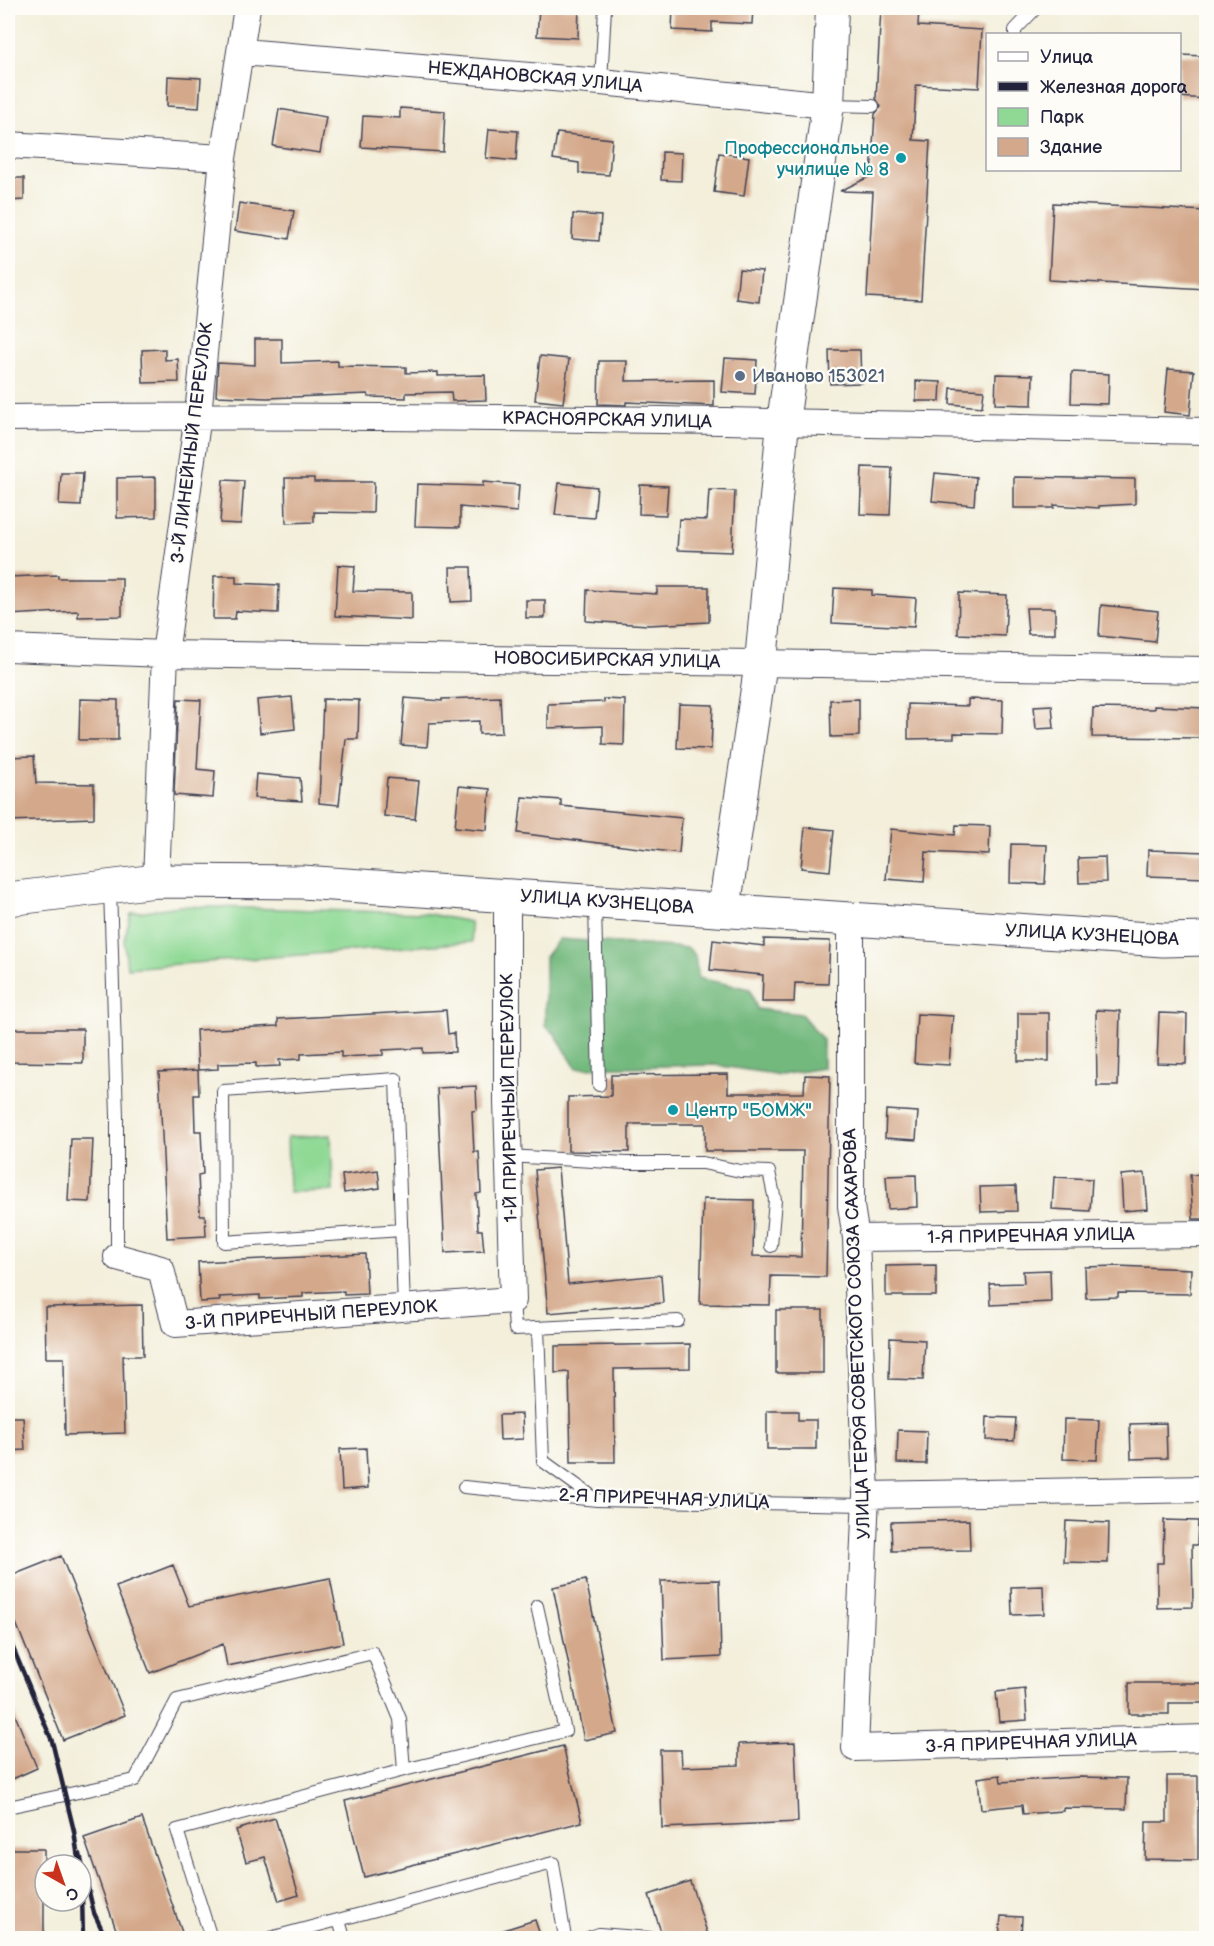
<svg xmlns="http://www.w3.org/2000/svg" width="1214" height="1946" font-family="'Balsamiq Sans',sans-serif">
  <rect width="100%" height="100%" fill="#fdfcf7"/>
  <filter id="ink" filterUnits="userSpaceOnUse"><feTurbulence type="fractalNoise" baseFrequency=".0167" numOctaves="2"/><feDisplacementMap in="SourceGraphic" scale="12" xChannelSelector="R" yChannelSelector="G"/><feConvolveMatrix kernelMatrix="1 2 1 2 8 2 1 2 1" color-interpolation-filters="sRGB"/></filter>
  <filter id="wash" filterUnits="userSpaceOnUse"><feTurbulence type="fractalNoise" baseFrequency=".008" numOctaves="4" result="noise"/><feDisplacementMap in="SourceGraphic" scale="24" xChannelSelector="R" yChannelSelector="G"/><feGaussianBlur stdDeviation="1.35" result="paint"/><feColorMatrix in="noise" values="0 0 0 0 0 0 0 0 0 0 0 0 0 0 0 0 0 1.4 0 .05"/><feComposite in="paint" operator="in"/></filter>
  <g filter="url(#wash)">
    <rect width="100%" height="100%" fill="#f3efdb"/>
    <path fill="#8fd995" stroke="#587e68" stroke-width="1.5" d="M 180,906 L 424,913 L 470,922 L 472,942 L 127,968 L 124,940 L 131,913 Z
      M 331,1135 L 333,1191 L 289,1192 L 287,1137 Z"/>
    <path fill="#73b97e" stroke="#4a6e5c" stroke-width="1.5" d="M 559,939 L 688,948 L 695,955 L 698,978 L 750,989 L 757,1009 L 801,1014 L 823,1040 L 823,1068 L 780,1075 L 715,1065 L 576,1068 L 555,1034 L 545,1026 L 545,957 Z"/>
    <g id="blocks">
      <path fill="#d4a98b" d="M 539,8 L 579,8 L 578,38 L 537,36 Z
        M 673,8 L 753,8 L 752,24 L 712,22 L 712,32 L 672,30 Z
        M 881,8 L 919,8 L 918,26 L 982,30 L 979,88 L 916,85 L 913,140 L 930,141 L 921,300 L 867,297 L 873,192 L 840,191 L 871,176 L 875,114 L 881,107 L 876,98 Z
        M 1179,55 L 1206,56 L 1206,99 L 1179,97 Z
        M 168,76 L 201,78 L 199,108 L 167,106 Z
        M 400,108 L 445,111 L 443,152 L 361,147 L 363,116 L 400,118 Z
        M 279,109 L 326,117 L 320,153 L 273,146 Z
        M 489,129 L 518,131 L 516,161 L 486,158 Z
        M 557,133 L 612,139 L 609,175 L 579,173 L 579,163 L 553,159 Z
        M 662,152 L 682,153 L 681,181 L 661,180 Z
        M 719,153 L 749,157 L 744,196 L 714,192 Z
        M 8,178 L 24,178 L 24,200 L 8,201 Z
        M 239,203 L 294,211 L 289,239 L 235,231 Z
        M 1053,203 L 1206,211 L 1206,289 L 1049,280 Z
        M 573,214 L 601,216 L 599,241 L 572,239 Z
        M 739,269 L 762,271 L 759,302 L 736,299 Z
        M 255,339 L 282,339 L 282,363 L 338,361 L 338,366 L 406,367 L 406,373 L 438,372 L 438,376 L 485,375 L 486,400 L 452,401 L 451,392 L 406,393 L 406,398 L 368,397 L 368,394 L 267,398 L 216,396 L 218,363 L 255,365 Z
        M 165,349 L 165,360 L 178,359 L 179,382 L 143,383 L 142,350 Z
        M 829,350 L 860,350 L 861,383 L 830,384 Z
        M 540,356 L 569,359 L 563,403 L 535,400 Z
        M 725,358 L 757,360 L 755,394 L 722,392 Z
        M 599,361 L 627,361 L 626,381 L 714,380 L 714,406 L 626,402 L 626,405 L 598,404 Z
        M 1168,369 L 1194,371 L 1190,415 L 1164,412 Z
        M 1072,372 L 1109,374 L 1108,404 L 1071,403 Z
        M 996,374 L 1033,375 L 1032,405 L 995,404 Z
        M 916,381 L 941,382 L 940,401 L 916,401 Z
        M 951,388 L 984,390 L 982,407 L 950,404 Z
        M 862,467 L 892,468 L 890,515 L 860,514 Z
        M 61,473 L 83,473 L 81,506 L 59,505 Z
        M 935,473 L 976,477 L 974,505 L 932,501 Z
        M 156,477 L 156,517 L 117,518 L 117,478 Z
        M 1014,477 L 1135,479 L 1135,504 L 1099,506 L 1099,508 L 1054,505 L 1054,508 L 1014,508 Z
        M 285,478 L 314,478 L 314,482 L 374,482 L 373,513 L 314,512 L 314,522 L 286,523 Z
        M 223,480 L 244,481 L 241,524 L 220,523 Z
        M 483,482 L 519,485 L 517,512 L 460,507 L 460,527 L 415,526 L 417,484 L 483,486 Z
        M 559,483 L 597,487 L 594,518 L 555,515 Z
        M 640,485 L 668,486 L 666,515 L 639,514 Z
        M 709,490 L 735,491 L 732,552 L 677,550 L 679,519 L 707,520 Z
        M 338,565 L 355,566 L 353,591 L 412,592 L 412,620 L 335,616 Z
        M 450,567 L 471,567 L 472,601 L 451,602 Z
        M 58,575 L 58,578 L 122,578 L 122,616 L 78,617 L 78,611 L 8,615 L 8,577 Z
        M 214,576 L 236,576 L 236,583 L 279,585 L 278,613 L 236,611 L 235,619 L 213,619 Z
        M 657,587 L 709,587 L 709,622 L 648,625 L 586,621 L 587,590 L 657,594 Z
        M 834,588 L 872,590 L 872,595 L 916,598 L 914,627 L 832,623 Z
        M 959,593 L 1007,595 L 1005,636 L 958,634 Z
        M 526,600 L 545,600 L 545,618 L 526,618 Z
        M 1101,605 L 1158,611 L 1155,642 L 1099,636 Z
        M 1026,608 L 1055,608 L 1055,634 L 1028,634 Z
        M 292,697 L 295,729 L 260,733 L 257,700 Z
        M 500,697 L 502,733 L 479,734 L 479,721 L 429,723 L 427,747 L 401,745 L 405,698 L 442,701 L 442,699 Z
        M 80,699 L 118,700 L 118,740 L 79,740 Z
        M 178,699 L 201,700 L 197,769 L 215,771 L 213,798 L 174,795 Z
        M 323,699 L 359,700 L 358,739 L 346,739 L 339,805 L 319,803 Z
        M 604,699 L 625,700 L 624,745 L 603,744 L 603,726 L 548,728 L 548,704 L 604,702 Z
        M 859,699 L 859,736 L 831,737 L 830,700 Z
        M 968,699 L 1003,700 L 1002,734 L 954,733 L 954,738 L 908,739 L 908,704 L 968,706 Z
        M 679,704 L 713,705 L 711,749 L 677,748 Z
        M 1052,705 L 1054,728 L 1036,729 L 1034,706 Z
        M 1154,706 L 1206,708 L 1206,738 L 1092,737 L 1093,708 L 1154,709 Z
        M 34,756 L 36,783 L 94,784 L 94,818 L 8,821 L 8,757 Z
        M 256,774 L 300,778 L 302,801 L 254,798 Z
        M 387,778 L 419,781 L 415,819 L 384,816 Z
        M 459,786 L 490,789 L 487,830 L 455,827 Z
        M 522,797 L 561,800 L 561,806 L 682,818 L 679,853 L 518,833 Z
        M 956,825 L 990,826 L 989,855 L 926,852 L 924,882 L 886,879 L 891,829 L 955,835 Z
        M 805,827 L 834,830 L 830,871 L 801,868 Z
        M 1011,844 L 1047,845 L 1045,884 L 1010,883 Z
        M 1148,850 L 1206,852 L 1206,878 L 1147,876 Z
        M 1105,857 L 1106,882 L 1079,883 L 1078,858 Z
        M 764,939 L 830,941 L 828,984 L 795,983 L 794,1002 L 762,1002 L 763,975 L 710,970 L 713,940 L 764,946 Z
        M 446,1010 L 448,1034 L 454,1033 L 455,1052 L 423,1053 L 423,1048 L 383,1050 L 383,1055 L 341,1057 L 341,1052 L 301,1054 L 301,1059 L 279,1060 L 280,1066 L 256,1067 L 256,1063 L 218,1064 L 218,1069 L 198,1070 L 196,1030 L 278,1026 L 278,1019 Z
        M 1096,1010 L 1120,1011 L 1118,1086 L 1097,1086 Z
        M 1018,1013 L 1049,1013 L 1049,1061 L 1018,1061 Z
        M 1159,1013 L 1187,1014 L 1186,1064 L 1157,1063 Z
        M 917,1014 L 953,1016 L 949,1065 L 914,1063 Z
        M 8,1029 L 83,1029 L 83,1063 L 8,1062 Z
        M 198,1070 L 199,1095 L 194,1095 L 195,1131 L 201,1131 L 203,1174 L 198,1175 L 200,1215 L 205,1215 L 206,1236 L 167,1238 L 159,1072 Z
        M 728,1074 L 728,1093 L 804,1093 L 805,1075 L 830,1076 L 826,1277 L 771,1276 L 770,1305 L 700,1304 L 703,1199 L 754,1200 L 753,1256 L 801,1257 L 803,1151 L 705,1151 L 705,1124 L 629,1124 L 629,1152 L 568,1151 L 568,1097 L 611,1096 L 611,1075 Z
        M 476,1086 L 477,1110 L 472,1111 L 474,1152 L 479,1152 L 481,1193 L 476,1194 L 478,1230 L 482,1230 L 484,1251 L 445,1253 L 437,1088 Z
        M 886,1110 L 918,1112 L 916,1140 L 885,1138 Z
        M 71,1139 L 93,1139 L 90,1202 L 68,1201 Z
        M 558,1168 L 568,1284 L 661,1275 L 663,1303 L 548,1313 L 535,1170 Z
        M 378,1170 L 380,1188 L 344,1193 L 342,1175 Z
        M 1145,1173 L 1148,1209 L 1123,1211 L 1121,1175 Z
        M 1206,1174 L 1206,1219 L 1193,1219 L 1190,1175 Z
        M 916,1175 L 917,1207 L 888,1209 L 886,1176 Z
        M 1054,1177 L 1092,1179 L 1090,1211 L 1052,1209 Z
        M 1016,1186 L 1017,1211 L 981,1212 L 980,1187 Z
        M 365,1254 L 367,1294 L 344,1295 L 344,1291 L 303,1293 L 303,1297 L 260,1299 L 260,1295 L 219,1297 L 220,1301 L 200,1302 L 198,1262 Z
        M 936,1265 L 936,1296 L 886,1296 L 886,1266 Z
        M 1117,1266 L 1191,1269 L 1190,1294 L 1118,1293 L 1118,1297 L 1086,1298 L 1085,1267 Z
        M 1050,1270 L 1051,1302 L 991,1305 L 990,1284 L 1024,1283 L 1023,1271 Z
        M 142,1305 L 143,1356 L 123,1356 L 125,1433 L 65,1435 L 64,1358 L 46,1358 L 45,1307 Z
        M 776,1310 L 823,1310 L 823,1373 L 776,1373 Z
        M 890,1338 L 925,1340 L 923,1380 L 889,1379 Z
        M 690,1344 L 690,1368 L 614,1369 L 615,1462 L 571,1462 L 569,1372 L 555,1373 L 555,1346 Z
        M 767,1411 L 798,1411 L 798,1420 L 816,1420 L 816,1449 L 767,1449 Z
        M 522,1414 L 523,1439 L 500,1440 L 499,1415 Z
        M 8,1417 L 23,1417 L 25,1450 L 8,1451 Z
        M 987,1417 L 1016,1418 L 1014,1441 L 986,1440 Z
        M 1064,1419 L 1099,1420 L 1097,1460 L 1063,1459 Z
        M 1166,1423 L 1167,1458 L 1131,1459 L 1130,1424 Z
        M 898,1430 L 927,1431 L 926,1464 L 897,1463 Z
        M 366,1448 L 368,1488 L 342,1490 L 340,1449 Z
        M 969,1520 L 970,1550 L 892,1551 L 891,1522 Z
        M 1164,1520 L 1198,1521 L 1197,1545 L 1192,1545 L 1193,1607 L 1157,1608 L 1157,1563 L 1163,1563 Z
        M 1066,1521 L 1109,1523 L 1108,1563 L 1064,1562 Z
        M 61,1556 L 125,1715 L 63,1740 L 8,1603 L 8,1577 Z
        M 173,1565 L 189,1606 L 330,1578 L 343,1643 L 227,1666 L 223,1644 L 150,1673 L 116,1587 Z
        M 586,1580 L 617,1733 L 584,1740 L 553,1587 Z
        M 719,1580 L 721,1657 L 664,1660 L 661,1581 Z
        M 1043,1586 L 1044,1614 L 1012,1615 L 1011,1587 Z
        M 1129,1683 L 1206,1683 L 1206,1703 L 1169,1703 L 1169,1714 L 1129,1714 Z
        M 1025,1689 L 1027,1720 L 999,1722 L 996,1692 Z
        M 8,1698 L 37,1768 L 8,1781 Z
        M 795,1742 L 798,1822 L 662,1828 L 660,1750 L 681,1750 L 682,1767 L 739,1765 L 739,1744 Z
        M 563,1746 L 582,1822 L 364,1877 L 345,1801 Z
        M 1000,1775 L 1001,1782 L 1079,1777 L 1127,1778 L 1126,1809 L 1063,1808 L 1063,1811 L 1023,1814 L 1022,1805 L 981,1809 L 978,1778 Z
        M 1167,1776 L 1198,1776 L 1198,1860 L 1145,1859 L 1146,1822 L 1167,1822 Z
        M 142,1818 L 184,1938 L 119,1938 L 84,1838 Z
        M 275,1818 L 299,1895 L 279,1901 L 265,1857 L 246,1862 L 236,1830 Z
        M 8,1849 L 44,1849 L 44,1938 L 8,1938 Z
        M 690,1881 L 709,1938 L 663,1938 L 649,1895 Z
        M 1001,1916 L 1022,1917 L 1021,1938 L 999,1938 Z
        M 535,1920 L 541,1938 L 489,1938 L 488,1935 Z"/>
    </g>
  </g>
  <g filter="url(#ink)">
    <use href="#blocks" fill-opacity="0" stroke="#414153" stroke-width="1.5"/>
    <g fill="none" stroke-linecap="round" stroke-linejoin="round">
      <defs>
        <path id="service" d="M 1015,34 L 1015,30 L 1036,8
          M 601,82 L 605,8
          M 829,105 L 873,106
          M 110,888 L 117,1116 L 117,1257
          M 595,904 L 599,1085
          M 508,1156 L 626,1163 L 703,1163 L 740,1171 L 769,1172 L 775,1200 L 771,1246
          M 402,1230 L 224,1242 L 223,1091 L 396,1079 L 404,1308
          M 513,1300 L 515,1329 L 678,1321
          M 538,1328 L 543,1461 L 597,1500
          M 464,1487 L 597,1500 L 866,1505
          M 8,1807 L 135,1780 L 177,1700 L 373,1653 L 400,1719 L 404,1770 L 565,1731 L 537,1606
          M 339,1920 L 344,1938
          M 211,1938 L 177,1830 L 404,1770
          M 270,1938 L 553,1863 L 565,1938
          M 588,1938 L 599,1934 L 650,1938"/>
        <path id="minor" d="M 242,52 L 601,82 L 828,105
          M 8,145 L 223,158
          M 8,418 C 407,413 807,422 1206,431
          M 8,648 L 165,654 L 1206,670
          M 156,881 L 165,654 L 198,415 L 223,158 L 247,8
          M 851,921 L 851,1206 L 856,1238 L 866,1495 L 855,1748 L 1206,1738
          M 856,1238 L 1206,1234
          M 117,1257 L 161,1269 L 175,1324 L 513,1300 L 507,1101 L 507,895
          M 866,1495 L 1206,1489"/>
        <path id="tertiary" d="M 724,910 L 761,662 L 783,422 L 828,105 L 832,8"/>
        <path id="secondary" d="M 8,899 L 156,881 L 302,882 L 1163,940 L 1206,939"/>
      </defs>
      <use href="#service" stroke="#414153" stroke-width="14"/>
      <use href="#minor" stroke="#414153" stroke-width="28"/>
      <use href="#tertiary" stroke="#414153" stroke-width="34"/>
      <use href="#secondary" stroke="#414153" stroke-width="35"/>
      <use href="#service" stroke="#fff" stroke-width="12"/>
      <use href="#minor" stroke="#fff" stroke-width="26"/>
      <use href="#tertiary" stroke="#fff" stroke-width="32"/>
      <use href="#secondary" stroke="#fff" stroke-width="33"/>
      <path stroke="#22223b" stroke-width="4.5" d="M 8,1636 L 52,1741 L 74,1831 L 79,1865
        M 80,1854 L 94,1913 L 106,1938
        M 82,1894 L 83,1938"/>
    </g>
  </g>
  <g fill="#0f9aa8" stroke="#fdfcf7" stroke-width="2">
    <circle cx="901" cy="158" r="6"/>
    <circle cx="673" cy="1110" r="6"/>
  </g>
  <circle fill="#5c6f8a" stroke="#fdfcf7" stroke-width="2" cx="740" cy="376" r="6"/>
  <g text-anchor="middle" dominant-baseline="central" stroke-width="4.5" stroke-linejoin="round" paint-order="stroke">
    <g font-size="18" fill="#22223b" stroke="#fdfcf7">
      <text transform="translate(535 77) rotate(5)">НЕЖДАНОВСКАЯ УЛИЦА</text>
      <text transform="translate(607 420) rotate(1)">КРАСНОЯРСКАЯ УЛИЦА</text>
      <text transform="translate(192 443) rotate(-83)">3-Й ЛИНЕЙНЫЙ ПЕРЕУЛОК</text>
      <text transform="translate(607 660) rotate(1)">НОВОСИБИРСКАЯ УЛИЦА</text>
      <text transform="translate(607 902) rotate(4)">УЛИЦА КУЗНЕЦОВА</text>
      <text transform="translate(1092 935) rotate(3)">УЛИЦА КУЗНЕЦОВА</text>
      <text transform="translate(509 1098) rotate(-91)">1-Й ПРИРЕЧНЫЙ ПЕРЕУЛОК</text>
      <text transform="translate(1031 1236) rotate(-1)">1-Я ПРИРЕЧНАЯ УЛИЦА</text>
      <text transform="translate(311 1315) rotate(-4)">3-Й ПРИРЕЧНЫЙ ПЕРЕУЛОК</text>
      <text transform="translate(857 1334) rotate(-92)">УЛИЦА ГЕРОЯ СОВЕТСКОГО СОЮЗА САХАРОВА</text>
      <text transform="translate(664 1499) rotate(2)">2-Я ПРИРЕЧНАЯ УЛИЦА</text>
      <text transform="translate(1031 1743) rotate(-2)">3-Я ПРИРЕЧНАЯ УЛИЦА</text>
    </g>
    <g font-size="18" fill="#0d838f" stroke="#fdfcf7" text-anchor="end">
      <text x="889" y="148">Профессиональное<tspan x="889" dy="21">училище № 8</tspan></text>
      <text x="685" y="1110" text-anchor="start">Центр "БОМЖ"</text>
    </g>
    <g font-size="18" fill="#4e5e75" stroke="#fdfcf7" text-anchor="start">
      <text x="752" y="376">Иваново 153021</text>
    </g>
  </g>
  <rect width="1214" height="1946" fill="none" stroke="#fdfcf7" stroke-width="30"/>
  <rect x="986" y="33" width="195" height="138" fill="#fdfcf7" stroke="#a5a5ac" stroke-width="1.5"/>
  <rect x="998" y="52" width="30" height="9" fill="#ffffff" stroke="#a5a5ac" stroke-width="1.5"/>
  <text x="1040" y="63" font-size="18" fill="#22223b">Улица</text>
  <rect x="998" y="82" width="30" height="9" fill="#22223b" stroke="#a5a5ac" stroke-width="1.5"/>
  <text x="1040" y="93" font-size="18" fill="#22223b">Железная дорога</text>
  <rect x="998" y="108" width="30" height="18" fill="#8fd995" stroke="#a5a5ac" stroke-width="1.5"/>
  <text x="1040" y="123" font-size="18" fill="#22223b">Парк</text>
  <rect x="998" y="138" width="30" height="18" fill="#d4a98b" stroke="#a5a5ac" stroke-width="1.5"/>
  <text x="1040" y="153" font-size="18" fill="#22223b">Здание</text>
  <g transform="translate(63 1883) rotate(140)"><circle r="28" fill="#fdfcf7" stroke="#a5a5ac" stroke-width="1.5"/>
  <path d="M0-4.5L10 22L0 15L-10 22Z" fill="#c8321e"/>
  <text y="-9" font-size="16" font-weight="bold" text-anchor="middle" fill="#22223b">С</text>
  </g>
</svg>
